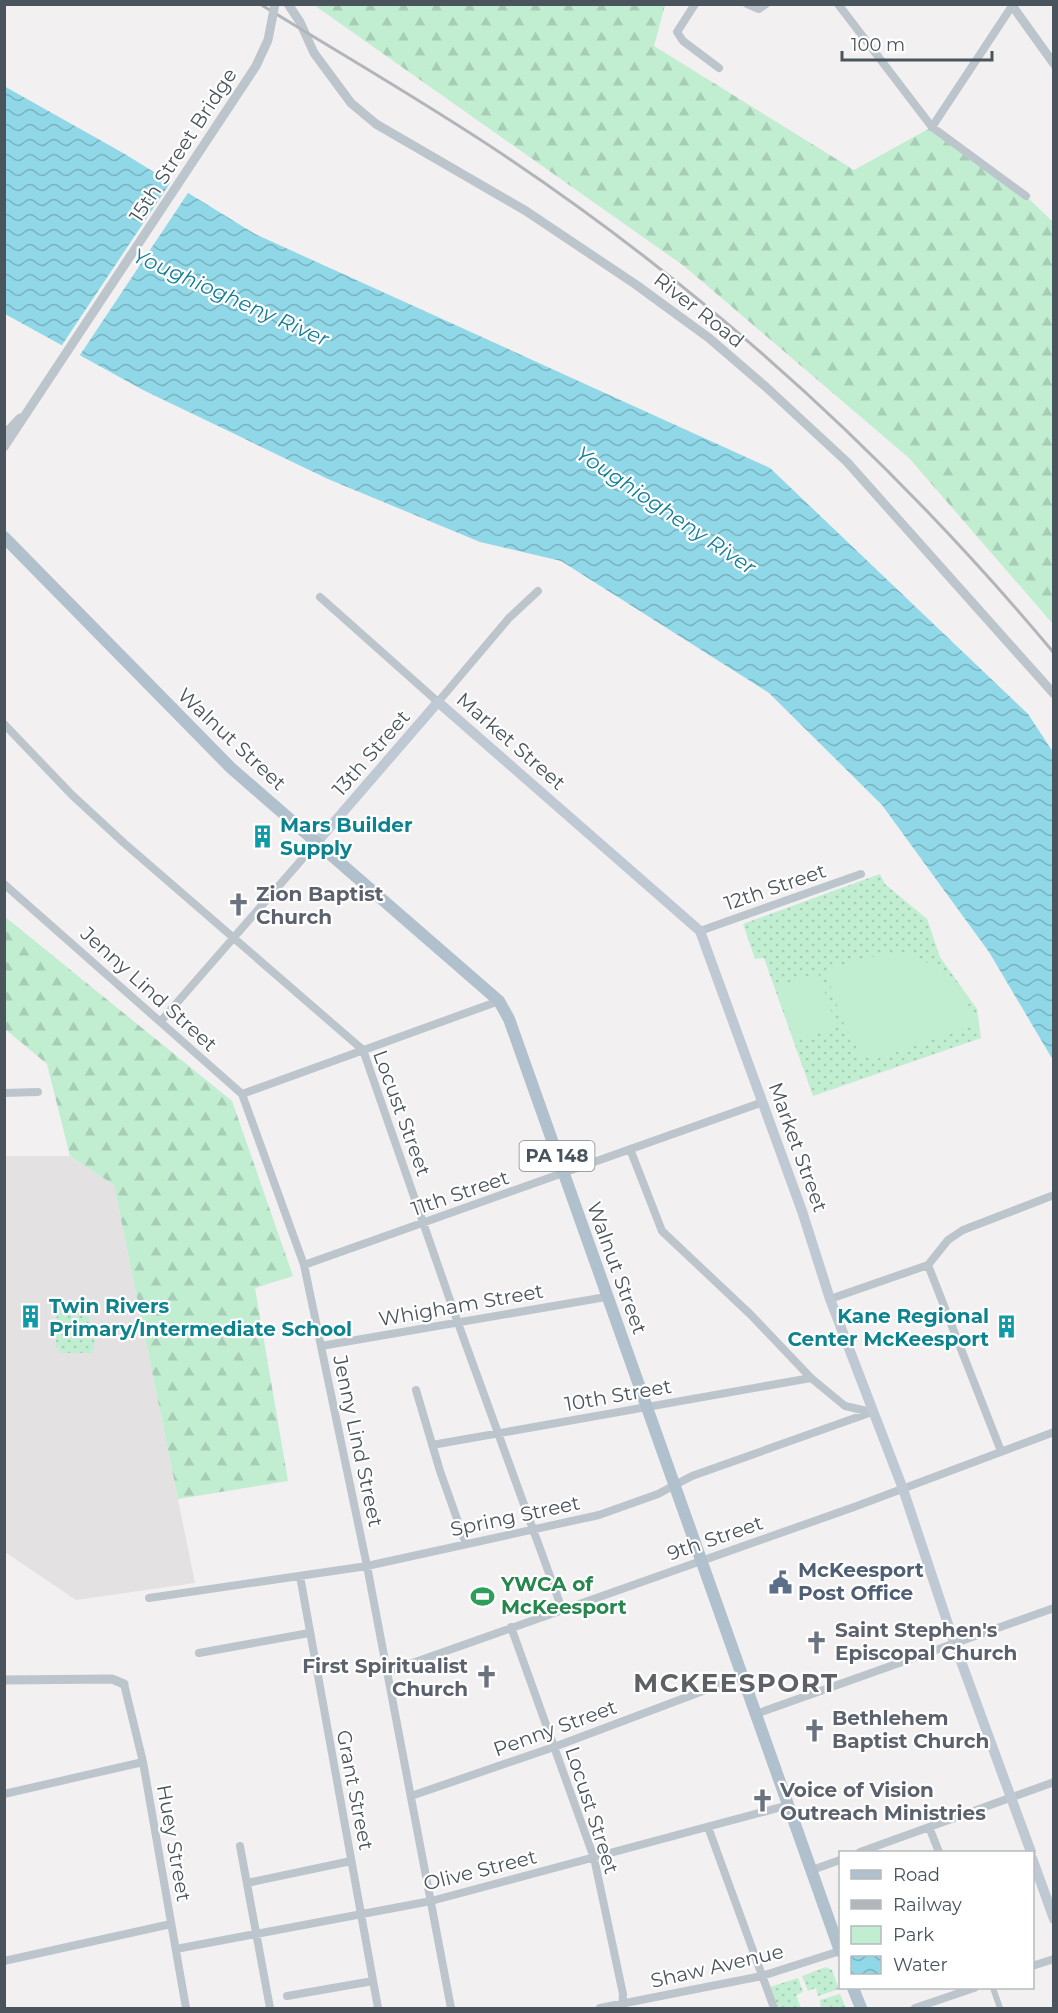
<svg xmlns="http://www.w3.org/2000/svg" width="1058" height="2013" font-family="Montserrat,sans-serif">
  <defs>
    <pattern id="green-dots" width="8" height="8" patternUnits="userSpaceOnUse" patternTransform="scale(1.5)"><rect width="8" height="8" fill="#c1edd1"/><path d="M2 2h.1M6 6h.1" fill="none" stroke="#a7cdb6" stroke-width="1.8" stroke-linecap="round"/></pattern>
    <pattern id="forest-firs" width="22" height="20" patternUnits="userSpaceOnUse" patternTransform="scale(1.5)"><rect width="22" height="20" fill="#c1edd1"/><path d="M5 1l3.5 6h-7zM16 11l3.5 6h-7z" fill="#a7cdb6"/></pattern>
    <pattern id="water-waves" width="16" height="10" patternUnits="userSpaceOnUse" patternTransform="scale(1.5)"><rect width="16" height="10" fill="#90d8e8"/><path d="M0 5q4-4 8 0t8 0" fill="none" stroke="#78b2bf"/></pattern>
  </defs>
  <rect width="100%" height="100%" fill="#f2f0f0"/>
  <path fill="#e3e1e2" d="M 4,1156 L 70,1156 L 114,1185 L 195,1583 L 76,1600 L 5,1552 Z"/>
  <path fill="url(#green-dots)" d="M 880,874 L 885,884 L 927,919 L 940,957 L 977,1009 L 981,1038 L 813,1096 L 764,958 L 755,959 L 743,924 Z
    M 57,1302 L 84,1302 L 95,1338 L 92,1353 L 60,1353 L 59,1348 L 56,1348 Z
    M 826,1967 L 832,1970 L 839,1989 L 818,1996 L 816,1988 L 808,1991 L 802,1976 Z
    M 798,1978 L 803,1992 L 796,1995 L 801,2008 L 778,2008 L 770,1987 Z
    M 840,1994 L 846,2008 L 821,2008 L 820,2000 Z"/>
  <path fill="url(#forest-firs)" d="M 314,5 L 665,5 L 654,46 L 854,170 L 932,127 L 1026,196 L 1053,222 L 1053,624 L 909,458 L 684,266 Z
    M 4,916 L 232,1101 L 293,1276 L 255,1288 L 288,1481 L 178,1499 L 114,1185 L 70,1156 L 47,1064 L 5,1029 Z"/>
  <path fill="#c1edd1" d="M 903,953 C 951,969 955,982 979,1024 L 873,1060 L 858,1053 L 853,1037 L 849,1038 L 825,971 L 869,957 Z
    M 818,973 L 837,1027 L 794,1041 L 776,987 Z"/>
  <path fill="url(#water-waves)" d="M 4,86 L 123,153 L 255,234 L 770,468 L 1028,714 L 1053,752 L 1053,1060 L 989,952 L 882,805 L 769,693 L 561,561 L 480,542 L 328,479 L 143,390 L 5,314 Z"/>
  <path fill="#f2f0f0" d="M 172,180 L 190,190 L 78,358 L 60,348 Z"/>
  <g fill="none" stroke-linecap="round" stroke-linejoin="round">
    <path stroke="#bcc5cc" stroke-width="6" d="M 993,1988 L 1000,2008"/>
    <path stroke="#bcc5cc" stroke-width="8" d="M 695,4 L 677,32 L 683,41 L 719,68
      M 747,4 L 759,9 L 766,4
      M 838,4 L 932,127 L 1026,196
      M 932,127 L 1012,6
      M 320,597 L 438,702 L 509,618 L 538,591
      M 4,724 L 72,795 L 124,843 L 363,1050 L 458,1323 L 562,1609
      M 4,884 L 242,1094 L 304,1265 L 367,1566 L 451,2008
      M 700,931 L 861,874
      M 161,1021 L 317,842
      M 4,1093 L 38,1092
      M 242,1094 L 499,1001
      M 630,1149 L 662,1231 L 751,1315 L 811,1378 L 845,1406 L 871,1412
      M 304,1265 L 763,1102
      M 928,1265 L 1001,1451
      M 928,1265 L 948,1240 L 963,1230 L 1054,1195
      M 830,1299 L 928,1265
      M 321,1346 L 606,1297
      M 416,1390 L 440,1471 L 466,1544
      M 432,1445 L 811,1378
      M 300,1576 L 378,2008
      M 149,1598 L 367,1566 L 599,1515 L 658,1494 L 692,1476 L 872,1412
      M 511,1627 L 594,1858 L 623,1994 L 622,2008
      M 199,1653 L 309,1633
      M 387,1672 L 854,1507 L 1054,1432
      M 124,1684 L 143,1762 L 186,2008
      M 756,1714 L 1054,1608
      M 4,1794 L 143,1762
      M 411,1796 L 554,1747 L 743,1676
      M 708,1827 L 774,2008
      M 929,1827 L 939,1852
      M 240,1846 L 270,2008
      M 860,1852 L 1054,1782
      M 812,1870 L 840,1860
      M 247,1883 L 351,1861
      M 176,1949 L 431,1901 L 789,1805
      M 4,1961 L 171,1924
      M 1032,1966 L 1054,1959
      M 287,1996 L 373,1981
      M 600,2008 L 762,1976 L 840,1951
      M 915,2008 L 974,1988"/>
    <path stroke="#bcc5cc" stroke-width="9" d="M 288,4 L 300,22 L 314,53 L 351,103 L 376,124 L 526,211 L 635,284 L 709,338 L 766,387 L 847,462 L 1054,694
      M 1011,4 L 1054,64
      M 4,435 L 20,418
      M 4,1680 L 112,1679 L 124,1684"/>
    <path stroke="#bfc9d3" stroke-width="10" d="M 317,842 L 438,702 L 700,931 L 802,1211 L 830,1299 L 903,1489 L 955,1645 L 1031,1852
      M 1032,1858 L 1054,1919"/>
    <path stroke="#b1c0cd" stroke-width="12" d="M 4,537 L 231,768 L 499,1001 L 509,1019 L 840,1951
      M 853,1988 L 861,2008"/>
    <path stroke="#b2b5ba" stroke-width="3" d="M 260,4 C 344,56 430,105 511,160 C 714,297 897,465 1054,653"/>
    <path stroke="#bcc5cc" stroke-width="9" d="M 4,447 L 256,66 L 268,40 L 275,4"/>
  </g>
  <defs>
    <symbol id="building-bare" viewBox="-9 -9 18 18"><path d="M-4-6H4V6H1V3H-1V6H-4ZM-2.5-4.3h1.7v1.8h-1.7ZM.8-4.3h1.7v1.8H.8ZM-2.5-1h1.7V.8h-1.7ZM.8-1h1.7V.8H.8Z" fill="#0f9aa8" stroke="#fff" stroke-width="2.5" paint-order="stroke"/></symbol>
    <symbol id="church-bare" viewBox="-9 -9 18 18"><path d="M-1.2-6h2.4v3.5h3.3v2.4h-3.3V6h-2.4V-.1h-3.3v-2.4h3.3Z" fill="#6b7280" stroke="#fff" stroke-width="2.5" paint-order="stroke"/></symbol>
    <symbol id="civic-bare" viewBox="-9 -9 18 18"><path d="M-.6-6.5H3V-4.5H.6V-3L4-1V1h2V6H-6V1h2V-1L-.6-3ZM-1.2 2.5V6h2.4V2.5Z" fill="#5c6f8a" stroke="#fff" stroke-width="2.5" paint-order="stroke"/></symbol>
    <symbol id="stadium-bare" viewBox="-9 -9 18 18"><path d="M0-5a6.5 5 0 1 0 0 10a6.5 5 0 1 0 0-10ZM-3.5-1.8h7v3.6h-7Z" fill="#2e9e5b" stroke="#fff" stroke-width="2.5" paint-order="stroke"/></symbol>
  </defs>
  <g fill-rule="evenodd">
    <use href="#building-bare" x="246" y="820" width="33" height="33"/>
    <use href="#church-bare" x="222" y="888" width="33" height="33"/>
    <use href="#building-bare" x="14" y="1300" width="33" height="33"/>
    <use href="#building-bare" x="990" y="1310" width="33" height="33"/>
    <use href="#civic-bare" x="764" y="1566" width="33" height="33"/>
    <use href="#stadium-bare" x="466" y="1580" width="33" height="33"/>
    <use href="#church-bare" x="800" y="1626" width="33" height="33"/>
    <use href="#church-bare" x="470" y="1660" width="33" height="33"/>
    <use href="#church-bare" x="798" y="1714" width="33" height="33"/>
    <use href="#church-bare" x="746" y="1784" width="33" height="33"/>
  </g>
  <g text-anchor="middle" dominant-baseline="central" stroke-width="4.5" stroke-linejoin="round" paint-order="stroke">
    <rect fill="#fff" stroke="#80878e" stroke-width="1.5" x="519.5" y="1141" width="75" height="30" rx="4.5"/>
    <g font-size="18" font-weight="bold" fill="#49545d">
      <text x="557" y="1156">PA 148</text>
    </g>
    <g font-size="20" fill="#49545d" stroke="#fff">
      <text transform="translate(183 145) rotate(-57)">15th Street Bridge</text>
      <text transform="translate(699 310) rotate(38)">River Road</text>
      <text transform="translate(232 739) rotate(43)">Walnut Street</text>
      <text transform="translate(511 741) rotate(41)">Market Street</text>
      <text transform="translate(371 753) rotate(-49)">13th Street</text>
      <text transform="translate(775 887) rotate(-19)">12th Street</text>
      <text transform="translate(149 989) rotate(42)">Jenny Lind Street</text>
      <text transform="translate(402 1113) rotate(70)">Locust Street</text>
      <text transform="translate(798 1147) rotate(70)">Market Street</text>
      <text transform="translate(460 1193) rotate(-19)">11th Street</text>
      <text transform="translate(617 1268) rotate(70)">Walnut Street</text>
      <text transform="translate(461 1305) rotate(-10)">Whigham Street</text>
      <text transform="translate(618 1395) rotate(-10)">10th Street</text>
      <text transform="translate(358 1441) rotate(78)">Jenny Lind Street</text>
      <text transform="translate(515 1516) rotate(-12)">Spring Street</text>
      <text transform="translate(715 1538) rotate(-19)">9th Street</text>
      <text transform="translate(555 1728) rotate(-20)">Penny Street</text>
      <text transform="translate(355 1790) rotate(79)">Grant Street</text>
      <text transform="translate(592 1810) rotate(72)">Locust Street</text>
      <text transform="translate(174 1843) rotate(80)">Huey Street</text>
      <text transform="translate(480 1870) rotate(-14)">Olive Street</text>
      <text transform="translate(717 1966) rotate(-13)">Shaw Avenue</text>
    </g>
    <g font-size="20" font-weight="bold" fill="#0d838f" stroke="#fff" text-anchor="start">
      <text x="280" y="825">Mars Builder<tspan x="280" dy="23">Supply</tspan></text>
      <text x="49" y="1306">Twin Rivers<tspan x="49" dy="23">Primary/Intermediate School</tspan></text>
      <text x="989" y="1316" text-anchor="end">Kane Regional<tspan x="989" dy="23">Center McKeesport</tspan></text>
    </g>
    <g font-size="20" font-weight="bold" fill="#5b616d" stroke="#fff" text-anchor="start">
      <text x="256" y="894">Zion Baptist<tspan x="256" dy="23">Church</tspan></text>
      <text x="835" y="1630">Saint Stephen's<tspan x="835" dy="23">Episcopal Church</tspan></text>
      <text x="468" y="1666" text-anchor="end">First Spiritualist<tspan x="468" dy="23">Church</tspan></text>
      <text x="832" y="1718">Bethlehem<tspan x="832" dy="23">Baptist Church</tspan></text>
      <text x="780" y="1790">Voice of Vision<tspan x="780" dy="23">Outreach Ministries</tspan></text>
    </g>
    <g font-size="20" font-weight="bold" fill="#4e5e75" stroke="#fff" text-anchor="start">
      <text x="798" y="1570">McKeesport<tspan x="798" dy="23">Post Office</tspan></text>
    </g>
    <g font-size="20" font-weight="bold" fill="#27864d" stroke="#fff" text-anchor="start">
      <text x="501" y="1584">YWCA of<tspan x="501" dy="23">McKeesport</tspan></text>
    </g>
    <g font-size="21" font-style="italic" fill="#137f96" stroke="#fff">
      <text transform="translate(231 297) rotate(24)">Youghiogheny River</text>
      <text transform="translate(666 510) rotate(34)">Youghiogheny River</text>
    </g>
    <g font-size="26" font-weight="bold" letter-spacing="1.5" fill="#5d6064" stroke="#fff">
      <text x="736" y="1683">MCKEESPORT</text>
    </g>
  </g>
  <rect width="1058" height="2013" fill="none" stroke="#49545d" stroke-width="12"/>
  <rect x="839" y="1851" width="195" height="138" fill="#ffffff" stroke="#b6bbbe" stroke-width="1.5"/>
  <rect x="851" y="1870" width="30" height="9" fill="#b1c0cd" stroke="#b6bbbe" stroke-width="1.5"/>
  <text x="893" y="1881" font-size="18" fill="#49545d">Road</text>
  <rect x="851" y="1900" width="30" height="9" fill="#b2b5ba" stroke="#b6bbbe" stroke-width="1.5"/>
  <text x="893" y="1911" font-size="18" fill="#49545d">Railway</text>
  <rect x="851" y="1926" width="30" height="18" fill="#c1edd1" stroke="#b6bbbe" stroke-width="1.5"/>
  <text x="893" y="1941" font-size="18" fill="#49545d">Park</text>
  <rect x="851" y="1956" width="30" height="18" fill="url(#water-waves)" stroke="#b6bbbe" stroke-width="1.5"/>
  <text x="893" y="1971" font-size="18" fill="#49545d">Water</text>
  <path d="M842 51v9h150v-9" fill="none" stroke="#49545d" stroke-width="3"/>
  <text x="851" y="51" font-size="18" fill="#49545d" stroke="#ffffff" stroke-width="4.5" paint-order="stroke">100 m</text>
</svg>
